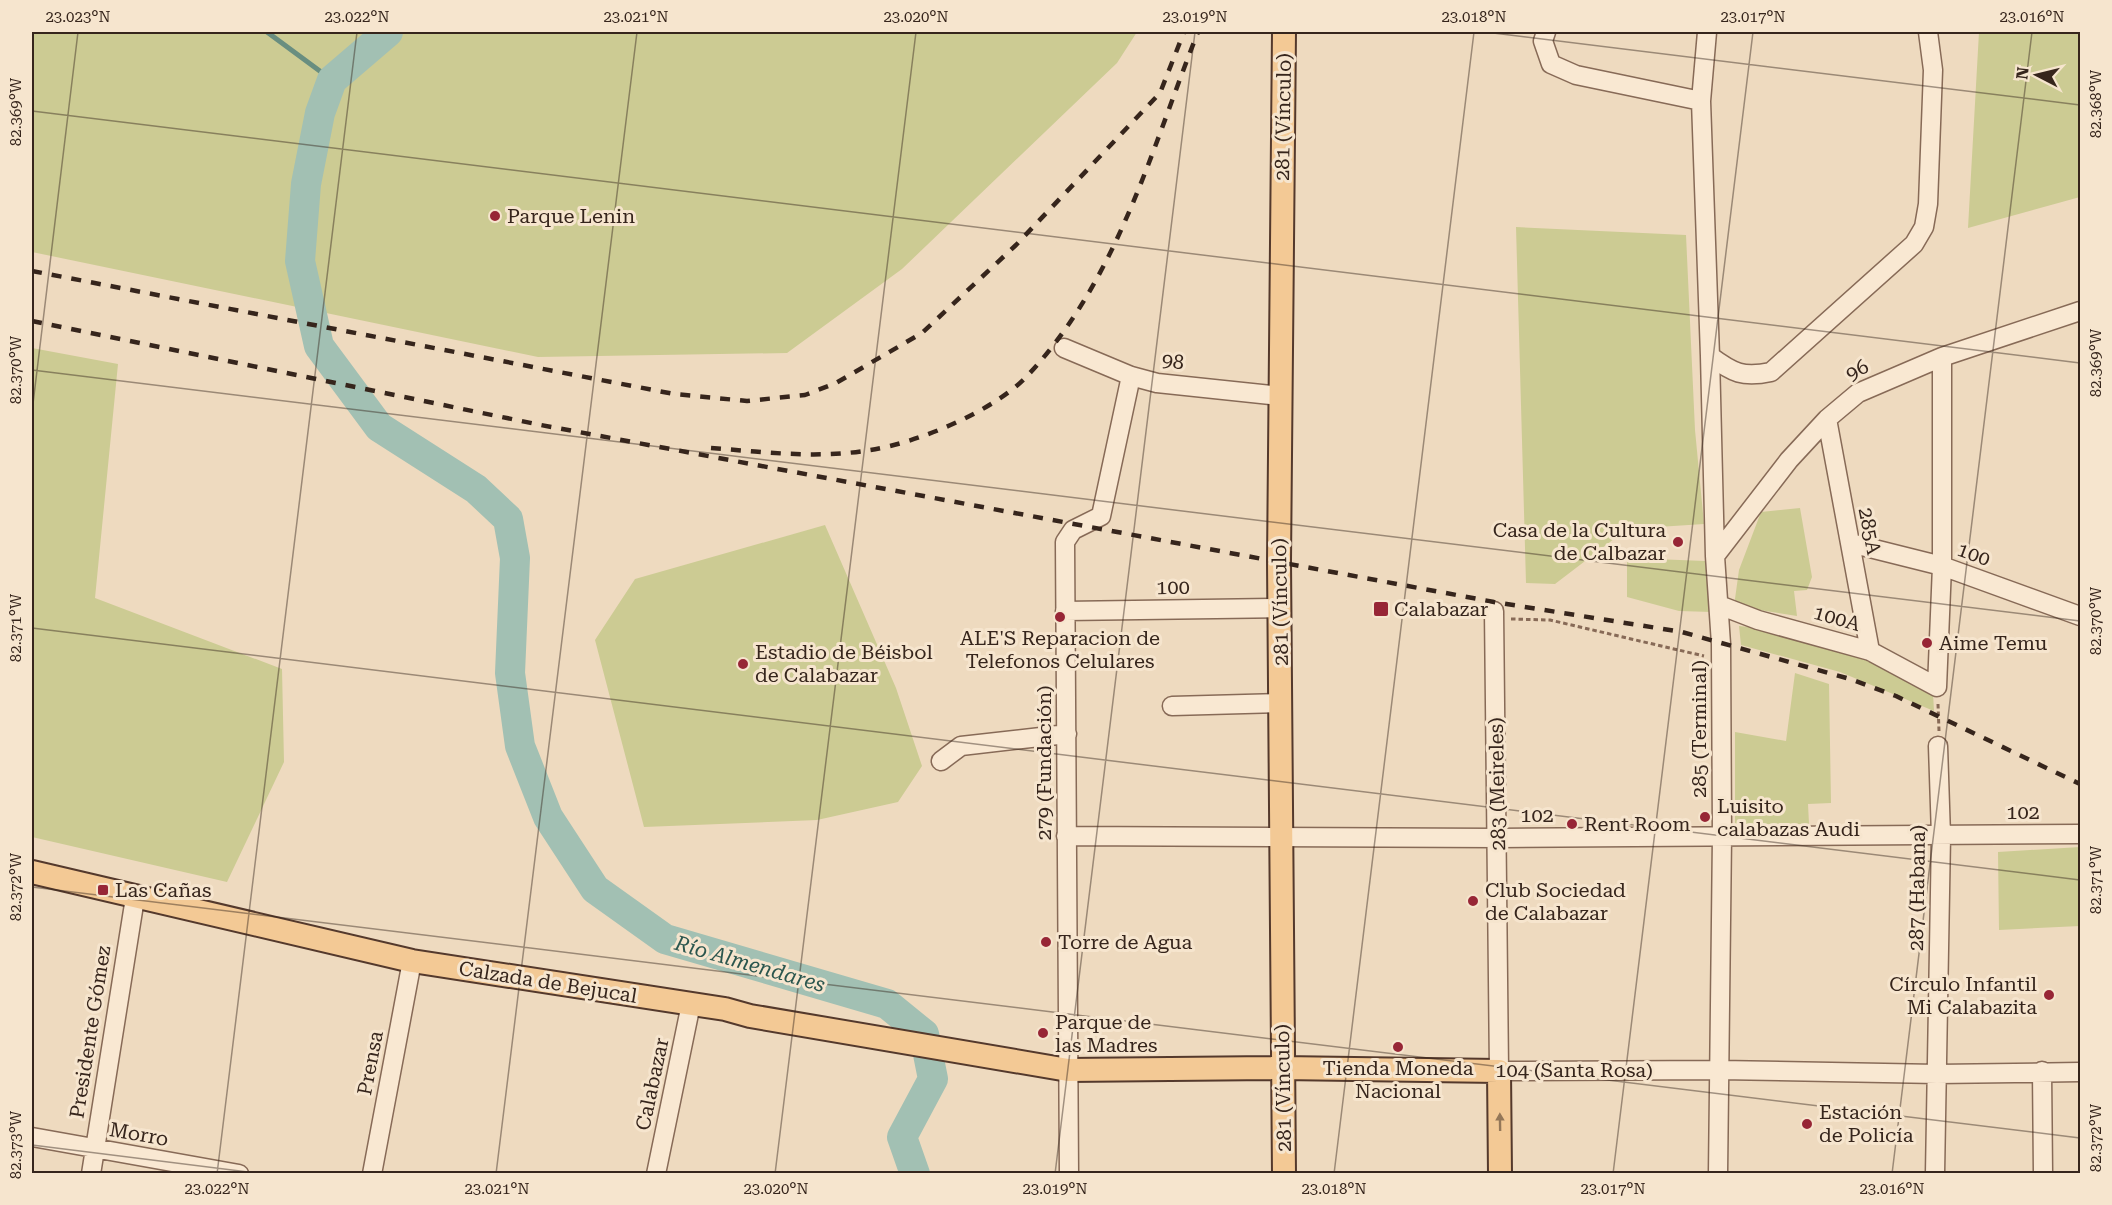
<svg xmlns="http://www.w3.org/2000/svg" width="2112" height="1205" font-family="'Roboto Serif',serif">
  <rect width="100%" height="100%" fill="#eedabf"/>
  <path fill="#cccb93" d="M 32,32 L 1137,32 L 1117,63 L 902,269 L 787,353 L 538,357 L 32,252 Z
    M 1979,32 L 2080,32 L 2080,197 L 1968,228 Z
    M 1516,227 L 1686,235 L 1695,430 L 1704,524 L 1627,529 L 1555,584 L 1526,583 Z
    M 32,348 L 118,364 L 95,598 L 282,669 L 284,762 L 227,882 L 32,837 Z
    M 1800,508 L 1812,577 L 1807,590 L 1794,591 L 1797,616 L 1734,606 L 1739,570 L 1761,512 Z
    M 825,525 L 896,688 L 922,766 L 898,802 L 817,820 L 644,827 L 595,640 L 635,579 Z
    M 1654,559 L 1705,561 L 1712,612 L 1679,611 L 1627,597 L 1627,560 Z
    M 1739,626 L 1768,629 L 1871,660 L 1933,693 L 1934,711 L 1840,672 L 1741,645 Z
    M 1795,673 L 1829,684 L 1831,803 L 1808,804 L 1809,824 L 1735,824 L 1735,732 L 1786,741 Z
    M 2080,847 L 2080,926 L 1999,930 L 1998,852 Z"/>
  <g fill="none" stroke-linecap="round" stroke-linejoin="round">
    <path stroke="#698e80" stroke-width="5" d="M 267,32 L 332,80"/>
    <path stroke="#a2c0b3" stroke-width="30" d="M 388,32 L 332,80 L 320,113 L 306,184 L 300,261 L 319,346 L 379,427 L 476,489 L 508,519 L 515,558 L 510,673 L 520,746 L 548,817 L 595,889 L 665,939 L 887,1004 L 924,1034 L 933,1079 L 902,1137 L 915,1174"/>
    <defs>
      <path id="minor" d="M 1546,32 L 1543,41 L 1551,64 L 1576,75 L 1701,101 L 1710,356 C 1733,373 1743,378 1771,372 L 1914,244 L 1924,227 L 1928,204 L 1933,70 L 1928,32
        M 1701,101 L 1707,32
        M 1064,348 L 1131,376 L 1157,383 L 1280,396
        M 1710,356 L 1715,556 L 1721,644 L 1722,836 L 1718,1174
        M 1827,419 L 1870,651
        M 1850,543 L 1942,566 L 2080,616
        M 1715,556 L 1789,460 L 1827,419 L 1858,393 L 1942,357 L 2080,311
        M 1719,605 L 1758,620 L 1870,651 L 1937,687 L 1942,566 L 1942,357
        M 1065,611 L 1281,608
        M 1494,611 L 1499,1071 L 1720,1070 L 1937,1074 L 2080,1072
        M 1172,706 L 1281,703
        M 941,761 L 961,746 L 1067,734
        M 1066,836 L 1498,838 L 2080,834
        M 2042,1071 L 2043,1174
        M 32,1137 L 239,1174
        M 91,1174 L 135,898
        M 372,1174 L 412,961
        M 656,1174 L 691,1004
        M 1069,1174 L 1065,542 L 1073,530 L 1101,516 L 1131,376
        M 1935,1174 L 1941,836 L 1938,746"/>
      <path id="major" d="M 32,872 L 412,961 L 725,1009 L 750,1016 L 1068,1070 L 1282,1068 L 1499,1071 L 1500,1174
        M 1284,1174 L 1279,561 L 1284,32"/>
    </defs>
    <use href="#minor" stroke="#876a57" stroke-width="21"/>
    <use href="#major" stroke="#54392c" stroke-width="26"/>
    <path stroke="#876a57" stroke-width="3" stroke-dasharray="4.5 3" stroke-linecap="butt" d="M 1511,619 L 1550,620 L 1704,656
      M 1938,704 L 1939,731"/>
    <use href="#minor" stroke="#f9e8d2" stroke-width="18"/>
    <use href="#major" stroke="#f3c995" stroke-width="22"/>
    <path stroke="#36251c" stroke-width="4.5" stroke-dasharray="10 10" stroke-linecap="butt" d="M 32,271 L 674,394 L 747,401 L 805,395 L 836,383 L 922,333 L 1016,245 L 1160,93 L 1184,32
      M 32,321 L 541,425 L 1494,602 L 1682,632 L 1850,679 L 1896,696 L 2080,784
      M 711,448 C 764,452 818,459 870,450 C 917,443 995,411 1028,375 C 1118,279 1151,150 1198,32"/>
  </g>
  <defs><path id="oneway-solid" d="M-6-.8H1V-3.2L6.5 0L1 3.2V.8H-6Z" transform="scale(1.5)"/></defs>
  <use fill="#947758" href="#oneway-solid" transform="translate(1500 1122) rotate(-91)"/>
  <path fill="none" stroke="#36251c" stroke-width="1.5" stroke-opacity="0.45" d="M 1485,32 L 2080,105M 32,111 L 2080,363M 32,370 L 2080,621M 32,412 L 78,32M 32,628 L 2080,880M 32,887 L 2080,1138M 32,1145 L 264,1174M 217,1174 L 357,32M 496,1174 L 637,32M 775,1174 L 916,32M 1055,1174 L 1195,32M 1334,1174 L 1474,32M 1613,1174 L 1753,32M 1892,1174 L 2032,32"/>
  <g fill="#972636" stroke="#f6e5ce" stroke-width="2">
    <circle cx="495" cy="216" r="6"/>
    <circle cx="1678" cy="542" r="6"/>
    <rect x="1373" y="601" width="16" height="16" rx="3"/>
    <circle cx="1060" cy="617" r="6"/>
    <circle cx="1927" cy="643" r="6"/>
    <circle cx="743" cy="664" r="6"/>
    <circle cx="1705" cy="817" r="6"/>
    <circle cx="1572" cy="824" r="6"/>
    <rect x="97" y="884" width="12" height="12" rx="3"/>
    <circle cx="1473" cy="901" r="6"/>
    <circle cx="1046" cy="942" r="6"/>
    <circle cx="2049" cy="995" r="6"/>
    <circle cx="1043" cy="1033" r="6"/>
    <circle cx="1398" cy="1047" r="6"/>
    <circle cx="1807" cy="1124" r="6"/>
  </g>
  <g text-anchor="middle" dominant-baseline="central" stroke-width="6" stroke-linejoin="round" paint-order="stroke">
    <g font-size="20" fill="#36251c" stroke="#f6e5ce">
      <text transform="translate(1283 117) rotate(-89)">281 (Vínculo)</text>
      <text transform="translate(1173 361) rotate(8)">98</text>
      <text transform="translate(1857 370) rotate(-29)">96</text>
      <text transform="translate(1870 531) rotate(79)">285A</text>
      <text transform="translate(1974 554) rotate(20)">100</text>
      <text transform="translate(1173 587) rotate(-1)">100</text>
      <text transform="translate(1280 602) rotate(-91)">281 (Vínculo)</text>
      <text transform="translate(1837 618) rotate(16)">100A</text>
      <text transform="translate(1699 729) rotate(-90)">285 (Terminal)</text>
      <text transform="translate(1044 763) rotate(-90)">279 (Fundación)</text>
      <text transform="translate(1497 784) rotate(-91)">283 (Meireles)</text>
      <text x="2023" y="812">102</text>
      <text x="1537" y="815">102</text>
      <text transform="translate(1917 888) rotate(-89)">287 (Habana)</text>
      <text transform="translate(548 982) rotate(9)">Calzada de Bejucal</text>
      <text transform="translate(90 1032) rotate(-81)">Presidente Gómez</text>
      <text transform="translate(370 1063) rotate(-79)">Prensa</text>
      <text x="1574" y="1070">104 (Santa Rosa)</text>
      <text transform="translate(652 1084) rotate(-78)">Calabazar</text>
      <text transform="translate(1283 1088) rotate(-91)">281 (Vínculo)</text>
      <text transform="translate(139 1134) rotate(10)">Morro</text>
    </g>
    <g font-size="20" fill="#36251c" stroke="#f6e5ce" text-anchor="start">
      <text x="507" y="216">Parque Lenin</text>
      <text x="1666" y="530" text-anchor="end">Casa de la Cultura<tspan x="1666" dy="23">de Calbazar</tspan></text>
      <text x="1394" y="609">Calabazar</text>
      <text x="1060" y="638" text-anchor="middle">ALE'S Reparacion de<tspan x="1060" dy="23">Telefonos Celulares</tspan></text>
      <text x="1939" y="643">Aime Temu</text>
      <text x="755" y="652">Estadio de Béisbol<tspan x="755" dy="23">de Calabazar</tspan></text>
      <text x="1717" y="806">Luisito<tspan x="1717" dy="23">calabazas Audi</tspan></text>
      <text x="1584" y="824">Rent Room</text>
      <text x="115" y="890">Las Cañas</text>
      <text x="1485" y="890">Club Sociedad<tspan x="1485" dy="23">de Calabazar</tspan></text>
      <text x="1058" y="942">Torre de Agua</text>
      <text x="2037" y="984" text-anchor="end">Círculo Infantil<tspan x="2037" dy="23">Mi Calabazita</tspan></text>
      <text x="1055" y="1022">Parque de<tspan x="1055" dy="23">las Madres</tspan></text>
      <text x="1398" y="1068" text-anchor="middle">Tienda Moneda<tspan x="1398" dy="23">Nacional</tspan></text>
      <text x="1819" y="1112">Estación<tspan x="1819" dy="23">de Policía</tspan></text>
    </g>
    <g font-size="21" font-style="italic" fill="#2b564e" stroke="#f6e5ce">
      <text transform="translate(750 964) rotate(16)">Río Almendares</text>
    </g>
  </g>
  <rect width="2112" height="1205" fill="none" stroke="#f6e5ce" stroke-width="66"/>
  <g transform="translate(2037 75) rotate(277)" stroke="#f6e5ce" stroke-width="4.5" paint-order="stroke">
  <path d="M0-4.5L10 22L0 15L-10 22Z" fill="#36251c"/>
  <text y="-9" font-size="16" font-weight="bold" text-anchor="middle" fill="#36251c">N</text>
  </g>
  <rect x="33" y="33" width="2046" height="1139" fill="none" stroke="#36251c" stroke-width="2"/>
  <g font-size="15" text-anchor="middle" fill="#36251c">
    <text x="78" y="22">23.023°N</text>
    <text x="357" y="22">23.022°N</text>
    <text x="636" y="22">23.021°N</text>
    <text x="916" y="22">23.020°N</text>
    <text x="1195" y="22">23.019°N</text>
    <text x="1474" y="22">23.018°N</text>
    <text x="1753" y="22">23.017°N</text>
    <text x="2032" y="22">23.016°N</text>
    <text transform="translate(2096 104) rotate(-90)" y="5">82.368°W</text>
    <text transform="translate(16 112) rotate(-90)" y="5">82.369°W</text>
    <text transform="translate(2096 363) rotate(-90)" y="5">82.369°W</text>
    <text transform="translate(16 370) rotate(-90)" y="5">82.370°W</text>
    <text transform="translate(2096 621) rotate(-90)" y="5">82.370°W</text>
    <text transform="translate(16 628) rotate(-90)" y="5">82.371°W</text>
    <text transform="translate(2096 880) rotate(-90)" y="5">82.371°W</text>
    <text transform="translate(16 887) rotate(-90)" y="5">82.372°W</text>
    <text transform="translate(2096 1138) rotate(-90)" y="5">82.372°W</text>
    <text transform="translate(16 1145) rotate(-90)" y="5">82.373°W</text>
    <text x="217" y="1194">23.022°N</text>
    <text x="497" y="1194">23.021°N</text>
    <text x="776" y="1194">23.020°N</text>
    <text x="1055" y="1194">23.019°N</text>
    <text x="1334" y="1194">23.018°N</text>
    <text x="1613" y="1194">23.017°N</text>
    <text x="1892" y="1194">23.016°N</text>
  </g>
</svg>
